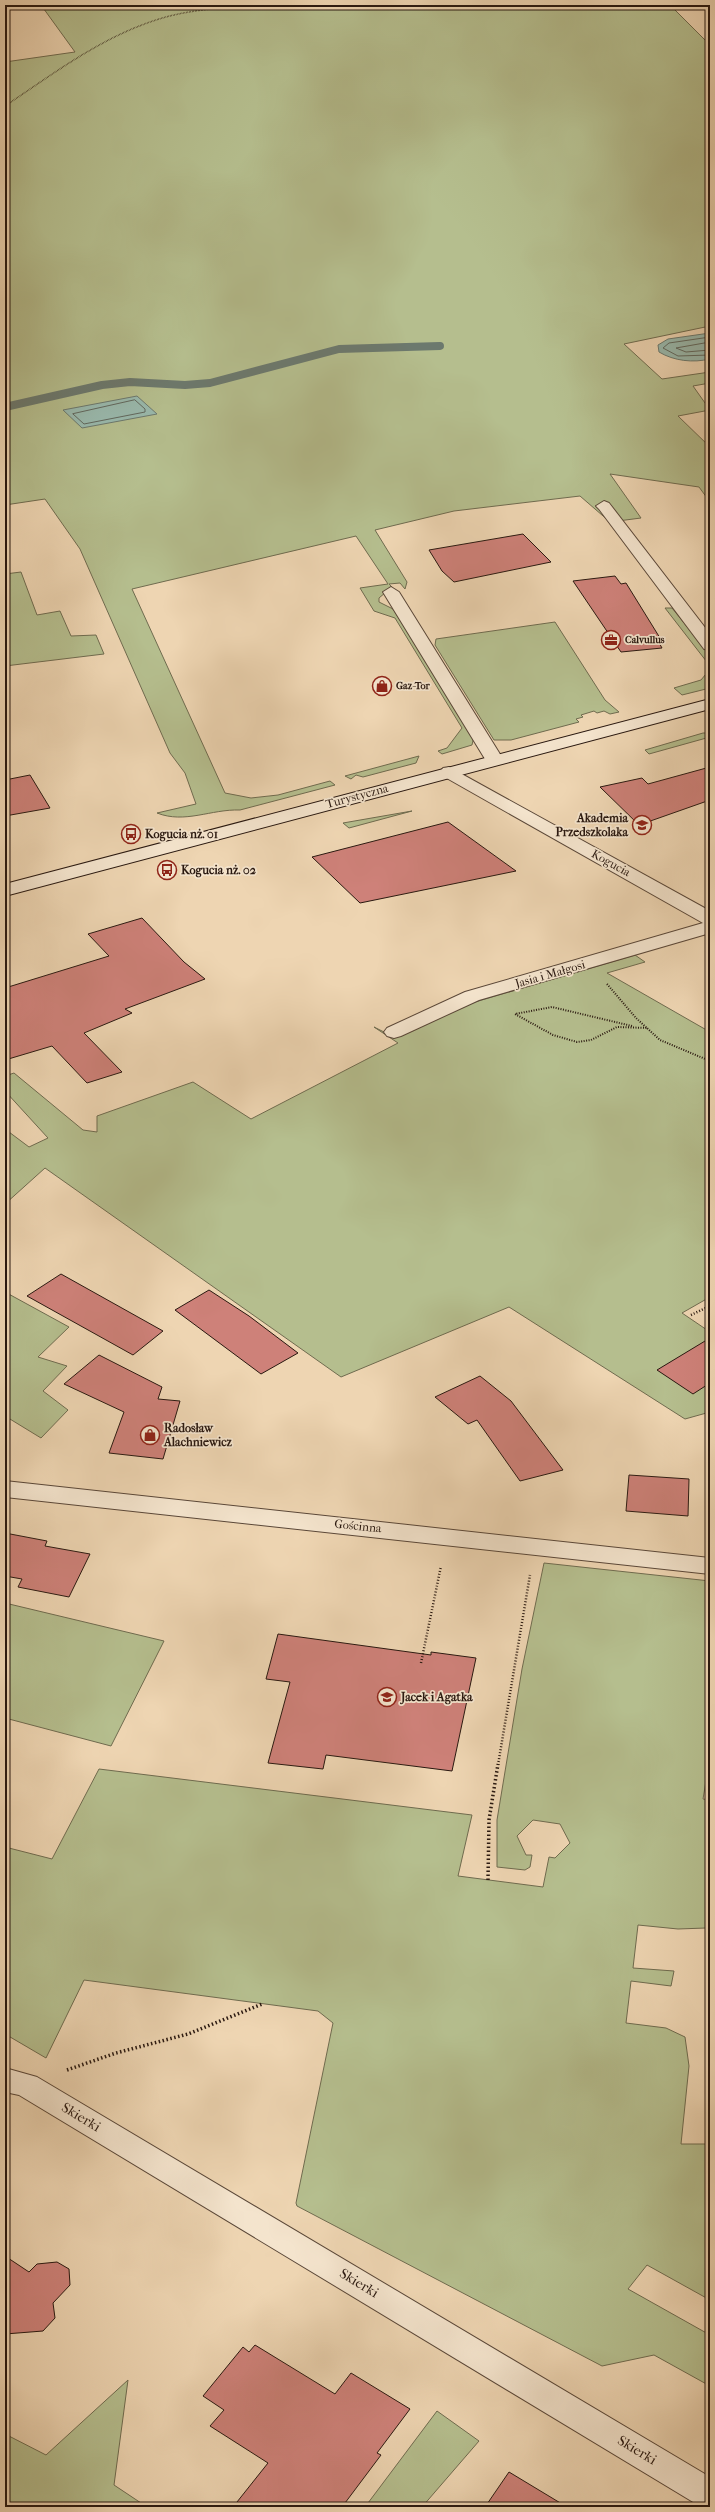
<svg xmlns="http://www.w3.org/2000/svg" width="715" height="2512" font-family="'IM FELL French Canon',serif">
  <rect width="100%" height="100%" fill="#eed5b2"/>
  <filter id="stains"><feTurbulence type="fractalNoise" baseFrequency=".005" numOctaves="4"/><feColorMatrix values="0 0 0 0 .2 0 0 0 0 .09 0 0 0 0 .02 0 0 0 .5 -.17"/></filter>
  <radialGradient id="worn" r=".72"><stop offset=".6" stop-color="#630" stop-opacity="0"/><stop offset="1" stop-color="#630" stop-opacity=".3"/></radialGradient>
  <path fill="#b5be8e" stroke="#6f6b4f" d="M 41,5 L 670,5 L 710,45 L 710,326 L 624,344 L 662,379 L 710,372 L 710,383 L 693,386 L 710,410 L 678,416 L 710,447 L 710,502 L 699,487 L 610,474 L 641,518 L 610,522 L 580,496 L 454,511 L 375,530 L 407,582 L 405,589 L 400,583 L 389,584 L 392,587 L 379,598 L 379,602 L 393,609 L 474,736 L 472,745 L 442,754 L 438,751 L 447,748 L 462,728 L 395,618 L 374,611 L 360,588 L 388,584 L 356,536 L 132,589 L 225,793 L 251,798 L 278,795 L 330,781 L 335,785 L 240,810 C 211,809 185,824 157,813 L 196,804 L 185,773 L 170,753 L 80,549 L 45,499 L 5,505 L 5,62 L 75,52 Z
    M 21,572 L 37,615 L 60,611 L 71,636 L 96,635 L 104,654 L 5,666 L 5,574 Z
    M 665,608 L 672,608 L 710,655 L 710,666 Z
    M 555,622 L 605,700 L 619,712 L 610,714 L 604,711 L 597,713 L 594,711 L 581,715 L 583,717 L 576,719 L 579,722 L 511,740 L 494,740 L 435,645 L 436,639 Z
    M 710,669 L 710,688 L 682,695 L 674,688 L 701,680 Z
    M 703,733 L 710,733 L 710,737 L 649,754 L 645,750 Z
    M 419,756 L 416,763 L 363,777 L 356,775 L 351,779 L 345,776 Z
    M 412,811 L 349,828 L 343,823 Z
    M 635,955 L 645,962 L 607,973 L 710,1032 L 710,1297 L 682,1313 L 710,1332 L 710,1412 L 685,1419 L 509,1307 L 341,1377 L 45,1168 L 5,1204 L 5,1129 L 29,1147 L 48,1138 L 5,1091 L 5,1076 L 14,1073 L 83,1130 L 97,1132 L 97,1116 L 193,1082 L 251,1119 L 398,1043 L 374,1027 L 394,1037 L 475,1002 Z
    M 5,1292 L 69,1327 L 38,1357 L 67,1366 L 43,1391 L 68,1410 L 41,1438 L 5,1416 Z
    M 544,1563 L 710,1581 L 710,1757 L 703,1799 L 710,1800 L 710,1888 L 706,1928 L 678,1929 L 638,1925 L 633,1968 L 674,1971 L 671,1986 L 631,1981 L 626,2023 L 666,2028 L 685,2037 L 689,2066 L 681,2144 L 710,2144 L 710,2300 L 647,2265 L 628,2289 L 710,2335 L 710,2386 L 654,2355 L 602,2366 L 297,2206 L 296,2203 L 333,2023 L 318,2011 L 84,1980 L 46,2058 L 5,2034 L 5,1847 L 52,1859 L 99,1769 L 472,1815 L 458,1876 L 543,1887 L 549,1857 L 555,1858 L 570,1843 L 560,1824 L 533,1820 L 517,1836 L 526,1855 L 532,1855 L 530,1867 L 525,1870 L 497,1867 L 497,1820 L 522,1669 Z
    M 5,1603 L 164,1641 L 111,1746 L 5,1718 Z
    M 128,2380 L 114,2485 L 147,2507 L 5,2507 L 5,2434 L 46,2455 Z
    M 437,2411 L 479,2441 L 422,2507 L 365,2507 Z"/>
  <path fill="#99b9ad" stroke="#6c796e" d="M 710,333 L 710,359 C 693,363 674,361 659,352 L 658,345 L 668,339 Z
    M 137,396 L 157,414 L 82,428 L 63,410 Z"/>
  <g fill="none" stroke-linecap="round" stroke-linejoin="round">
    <path stroke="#61685e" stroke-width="1" d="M 710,337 L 669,343 L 663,348 L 678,356 L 710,355
      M 710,342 L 676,348 L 686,352 L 710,350
      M 135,400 L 145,409 L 145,412 L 84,424 L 73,414 Z"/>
    <path stroke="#6c796e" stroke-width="8" d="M 5,407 L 102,385 L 130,382 L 185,385 L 210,383 L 339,349 L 440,346"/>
  </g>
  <path fill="#ce8179" stroke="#291810" d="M 523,534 L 551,562 L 454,582 L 442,571 L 429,550 Z
    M 615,576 L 621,584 L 626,583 L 660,638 L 657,639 L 662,648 L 621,652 L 573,581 Z
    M 710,767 L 710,800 L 639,825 L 600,787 L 642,778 L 648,784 Z
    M 30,775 L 50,808 L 5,816 L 5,780 Z
    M 448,822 L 516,871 L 360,903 L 312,857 Z
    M 142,918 L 184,962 L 205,979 L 125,1009 L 132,1013 L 84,1033 L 122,1072 L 87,1083 L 52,1046 L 5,1060 L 5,988 L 109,956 L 88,934 Z
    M 61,1274 L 163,1331 L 133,1355 L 27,1296 Z
    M 209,1290 L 249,1316 L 298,1353 L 261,1374 L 175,1310 Z
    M 710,1338 L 710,1383 L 693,1394 L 657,1370 Z
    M 99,1355 L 162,1387 L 158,1399 L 180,1401 L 163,1459 L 109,1453 L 124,1412 L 64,1384 Z
    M 480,1376 L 511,1401 L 563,1470 L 520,1481 L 477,1420 L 468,1424 L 435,1397 Z
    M 629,1475 L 689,1479 L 688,1516 L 626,1511 Z
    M 5,1533 L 47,1541 L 45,1546 L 90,1554 L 69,1597 L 18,1587 L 22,1579 L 5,1576 Z
    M 278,1634 L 431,1655 L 431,1652 L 476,1658 L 452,1771 L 326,1755 L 323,1769 L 268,1763 L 290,1682 L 266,1679 Z
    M 5,2256 L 29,2272 L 37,2264 L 57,2262 L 69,2269 L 70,2285 L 53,2303 L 55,2318 L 43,2331 L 5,2334 Z
    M 255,2345 L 335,2394 L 351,2373 L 410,2409 L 377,2453 L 381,2455 L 342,2507 L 233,2507 L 268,2463 L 210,2426 L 224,2410 L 203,2396 L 243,2347 L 249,2352 Z
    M 509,2472 L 567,2507 L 485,2507 Z"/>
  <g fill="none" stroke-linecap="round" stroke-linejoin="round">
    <defs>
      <path id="minor" d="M 604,501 L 609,503 L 710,634 L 710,650 L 704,649 L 599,509 L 596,506 Z
        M 391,587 L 399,592 L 503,759 L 500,763 L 488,763 L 485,759 L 383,592 Z
        M 449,767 L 710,911 L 710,933 L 479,1000 L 401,1036 L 394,1038 L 387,1036 L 384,1032 L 387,1028 L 465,992 L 703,923 L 443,776 L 440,772 L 443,768 Z
        M 5,1481 L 710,1558 L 710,1574 L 5,1497 Z
        M 5,2068 L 37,2077 L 710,2477 L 710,2507 L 698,2505 L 19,2095 L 5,2092 Z"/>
      <path id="secondary" d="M 710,699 L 710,709 L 5,896 L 5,884 Z"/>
    </defs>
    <use href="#minor" stroke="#5a4738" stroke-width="2"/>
    <use href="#secondary" stroke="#291810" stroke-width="2"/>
    <path stroke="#291810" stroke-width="1.5" stroke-dasharray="0.5 1" stroke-linecap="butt" d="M 5,106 C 53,74 100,38 156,20 C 186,10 220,8 252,5"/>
    <path stroke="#291810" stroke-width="2" stroke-dasharray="1 1.5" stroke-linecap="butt" d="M 607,984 L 636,1018 L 660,1040 L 710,1061
      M 632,1026 L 552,1007 L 515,1014 L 553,1035 L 577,1042 L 591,1040 L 617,1027 L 648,1028"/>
    <path stroke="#291810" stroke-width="2.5" stroke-dasharray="1 2" stroke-linecap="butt" d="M 691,1315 L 710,1306
      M 421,1663 L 441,1566
      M 498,1765 L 530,1575"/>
    <path stroke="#291810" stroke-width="3.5" stroke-dasharray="1.5 2.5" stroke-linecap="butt" d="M 488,1880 L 489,1820 L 498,1764
      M 67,2070 L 116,2053 L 188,2034 L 262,2004"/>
    <use href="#minor" fill="#f4e4cd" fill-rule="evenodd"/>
    <use href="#secondary" fill="#f4e4cd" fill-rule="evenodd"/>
  </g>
  <defs>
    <symbol id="office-ring" viewBox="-11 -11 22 22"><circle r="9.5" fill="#f4e4cd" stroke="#8f2418" stroke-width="1.5"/><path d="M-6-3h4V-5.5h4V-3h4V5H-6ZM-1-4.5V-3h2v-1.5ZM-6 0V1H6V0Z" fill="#8f2418"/></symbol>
    <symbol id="shop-ring" viewBox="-11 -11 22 22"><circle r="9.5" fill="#f4e4cd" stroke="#8f2418" stroke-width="1.5"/><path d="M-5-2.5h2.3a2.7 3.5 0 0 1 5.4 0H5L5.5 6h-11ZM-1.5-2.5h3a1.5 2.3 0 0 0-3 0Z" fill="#8f2418"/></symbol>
    <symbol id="school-ring" viewBox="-11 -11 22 22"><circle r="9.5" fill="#f4e4cd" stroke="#8f2418" stroke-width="1.5"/><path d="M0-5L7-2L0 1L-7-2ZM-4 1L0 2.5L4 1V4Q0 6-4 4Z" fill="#8f2418"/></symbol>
    <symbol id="bus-ring" viewBox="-11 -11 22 22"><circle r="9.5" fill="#f4e4cd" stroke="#8f2418" stroke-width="1.5"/><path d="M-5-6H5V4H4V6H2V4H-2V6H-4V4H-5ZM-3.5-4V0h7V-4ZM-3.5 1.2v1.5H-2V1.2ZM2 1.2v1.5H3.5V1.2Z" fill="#8f2418"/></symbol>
  </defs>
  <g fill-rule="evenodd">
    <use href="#office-ring" x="600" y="629" width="22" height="22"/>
    <use href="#shop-ring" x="371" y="675" width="22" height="22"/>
    <use href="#school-ring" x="631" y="814" width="22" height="22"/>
    <use href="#bus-ring" x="120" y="823" width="22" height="22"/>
    <use href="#bus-ring" x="156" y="859" width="22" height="22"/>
    <use href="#shop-ring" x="139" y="1424" width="22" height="22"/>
    <use href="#school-ring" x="376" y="1686" width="22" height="22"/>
  </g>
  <g text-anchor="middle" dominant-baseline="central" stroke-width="3.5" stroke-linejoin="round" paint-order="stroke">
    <g font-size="10" font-weight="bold" fill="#291810" stroke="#f4e4cd" text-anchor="start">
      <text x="625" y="640">Calvullus</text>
      <text x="396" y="686">Gaz-Tor</text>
    </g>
    <g font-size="12" fill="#291810" stroke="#f4e4cd">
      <text transform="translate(357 796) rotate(-15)">Turystyczna</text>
      <text transform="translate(611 863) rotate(29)">Kogucia</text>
      <text transform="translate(550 974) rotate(-16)">Jasia i Małgosi</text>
      <text transform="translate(358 1526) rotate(6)">Gościnna</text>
    </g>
    <g font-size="12" font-weight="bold" fill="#291810" stroke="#f4e4cd" text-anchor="start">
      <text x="628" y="818" text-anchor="end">Akademia<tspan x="628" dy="14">Przedszkolaka</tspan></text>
      <text x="145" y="834">Kogucia nż. 01</text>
      <text x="181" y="870">Kogucia nż. 02</text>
      <text x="164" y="1428">Radosław<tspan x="164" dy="14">Alachniewicz</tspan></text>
      <text x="401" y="1697">Jacek i Agatka</text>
    </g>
    <g font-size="14" fill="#291810" stroke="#f4e4cd">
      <text transform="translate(81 2117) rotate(31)">Skierki</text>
      <text transform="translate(359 2283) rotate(31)">Skierki</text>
      <text transform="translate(637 2450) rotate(31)">Skierki</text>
    </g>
  </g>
  <rect width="715" height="2512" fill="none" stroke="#eed5b2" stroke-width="20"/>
  <rect x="6" y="6" width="703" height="2500" fill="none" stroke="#291810" stroke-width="2"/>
  <rect x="10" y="10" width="695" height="2492" fill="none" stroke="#291810"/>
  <rect width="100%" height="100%" filter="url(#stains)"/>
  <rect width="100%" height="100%" fill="url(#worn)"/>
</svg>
